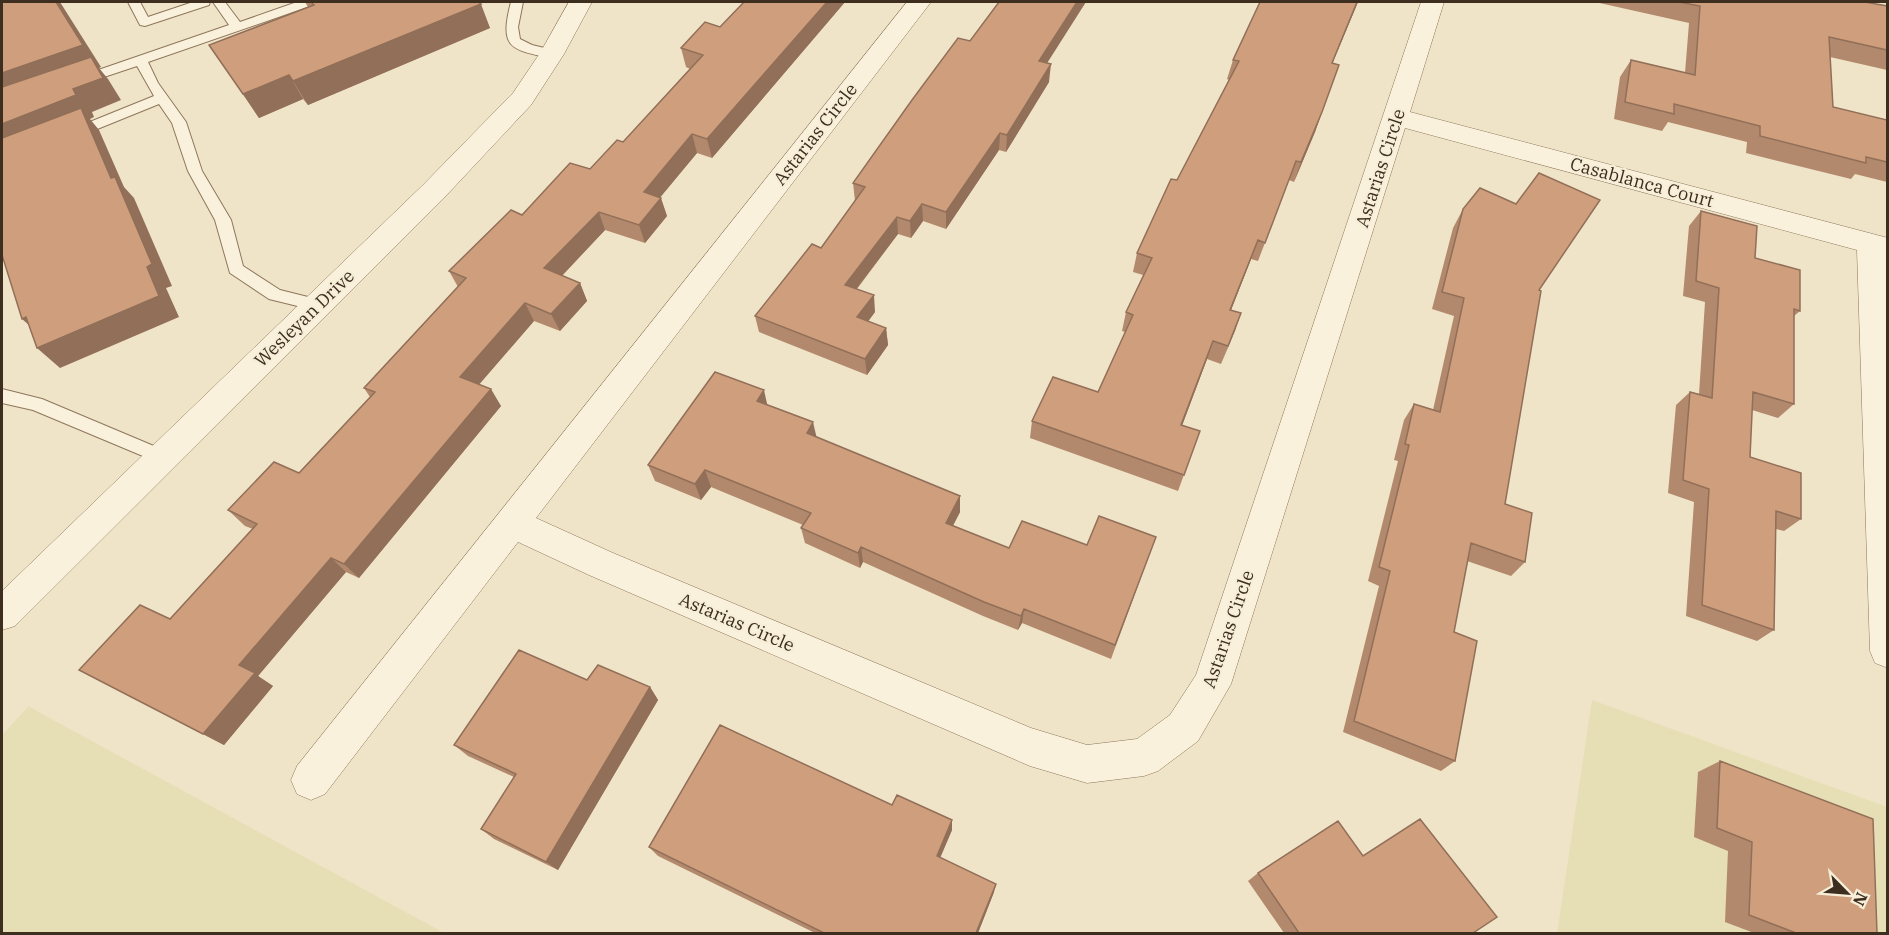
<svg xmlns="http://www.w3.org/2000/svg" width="1889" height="935" font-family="'IBM Plex Serif',serif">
  <rect width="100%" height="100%" fill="#f0e4c8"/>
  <path fill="#e6deb5" d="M 1592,700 L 1887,807 L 1887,933 L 1557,934 Z
    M 29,706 L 35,710 L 444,933 L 2,933 L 2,735 Z"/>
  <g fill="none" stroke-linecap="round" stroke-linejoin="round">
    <defs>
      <path id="lane" d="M 128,2 L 140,2 L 148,17 L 193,2 L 210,2 L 209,5 L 145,26 L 140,25 Z
        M 213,2 L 225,2 L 240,22 L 297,2 L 314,2 L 313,5 L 148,62 L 158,83 L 186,122 L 202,171 L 231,220 L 243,266 L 280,290 L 324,301 L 326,305 L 324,309 L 318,311 L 269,299 L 230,273 L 215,220 L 188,171 L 172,123 L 159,104 L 80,136 L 70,136 L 68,133 L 70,130 L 154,96 L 137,66 L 80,85 L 73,81 L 75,78 L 229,25 Z
        M 511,2 L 523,2 L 518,27 L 520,39 L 532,45 L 557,51 L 559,54 L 557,57 L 552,58 C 510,50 499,48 511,2 Z
        M 2,389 L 42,399 L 168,452 L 171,457 L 168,462 L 162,464 L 33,410 L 2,403 Z"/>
      <path id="street" d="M 569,2 L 592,2 L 564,54 L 531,105 L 443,199 L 15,626 L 2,630 L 2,591 L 423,185 L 513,93 L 540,53 Z
        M 907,2 L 931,2 L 536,518 L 613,553 L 1031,728 L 1087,745 L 1137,739 L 1170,715 L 1196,675 L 1421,2 L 1444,2 L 1410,112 L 1888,238 L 1888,668 L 1875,663 L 1870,651 L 1857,250 L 1405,128 L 1231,684 L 1198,741 L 1158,771 L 1144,776 L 1087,783 L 1030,766 L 589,575 L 518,542 L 325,794 L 311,800 L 297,794 L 291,780 L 297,766 Z"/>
    </defs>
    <use href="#lane" stroke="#8d765c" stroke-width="2"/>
    <use href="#street" stroke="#8d765c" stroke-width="1"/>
    <use href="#lane" fill="#faf1dc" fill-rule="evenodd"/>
    <use href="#street" fill="#faf1dc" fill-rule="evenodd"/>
  </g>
  <path fill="#b2896c" d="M 305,2 L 478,2 L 490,28 L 308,105 L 303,99 L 259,118 L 209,45 L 308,7 Z
    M 744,2 L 845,2 L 712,158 L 697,153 L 660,197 L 667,216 L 645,243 L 605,230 L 562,276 L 580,283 L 587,301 L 560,331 L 534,321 L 479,384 L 501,406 L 359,578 L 346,572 L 258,676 L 273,686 L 224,745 L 79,670 L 170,619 L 253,529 L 245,526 L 228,510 L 299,473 L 370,397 L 364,388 L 458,287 L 449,271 L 522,215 L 590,169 L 623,142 L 690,69 L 686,67 L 681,48 L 720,27 Z
    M 1358,2 L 1332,64 L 1322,112 L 1315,132 L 1294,182 L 1289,180 L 1258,261 L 1251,259 L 1231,310 L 1241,313 L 1221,364 L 1207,359 L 1182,425 L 1200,431 L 1178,491 L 1030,438 L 1032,421 L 1098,392 L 1125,332 L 1122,331 L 1126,312 L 1143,275 L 1133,272 L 1137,253 L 1177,180 L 1229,80 L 1227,79 L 1233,60 Z
    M 1595,2 L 1865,2 L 1887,6 L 1887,70 L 1830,57 L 1833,107 L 1887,120 L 1887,182 L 1855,174 L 1851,179 L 1746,153 L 1747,142 L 1668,122 L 1662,131 L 1614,119 L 1620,77 L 1631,60 L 1685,73 L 1689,23 Z
    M 1047,63 L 1049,82 L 1006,152 L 999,150 L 946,229 L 923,221 L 911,238 L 898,234 L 857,289 L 875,312 L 868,321 L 886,328 L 888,345 L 867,375 L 759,332 L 755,316 L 821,248 L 855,201 L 853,183 Z
    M 1463,209 L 1539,290 L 1505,504 L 1525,562 L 1511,576 L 1467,561 L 1454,632 L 1455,761 L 1441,771 L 1343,732 L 1379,586 L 1368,581 L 1398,461 L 1394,460 L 1404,420 L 1414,404 L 1433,410 L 1454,316 L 1432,309 L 1453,228 Z
    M 1701,211 L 1755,258 L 1800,311 L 1794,316 L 1794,404 L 1778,418 L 1752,410 L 1750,457 L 1801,519 L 1784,531 L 1776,529 L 1774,630 L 1757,641 L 1686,616 L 1694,502 L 1668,493 L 1676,405 L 1690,392 L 1699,394 L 1705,302 L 1683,296 L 1689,226 Z
    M 768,405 L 816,437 L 960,512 L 953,526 L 1009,548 L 1087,545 L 1150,553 L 1111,659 L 1022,623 L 1018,630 L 983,616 L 863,562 L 860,568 L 805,543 L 801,528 L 803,525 L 711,487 L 701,500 L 655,481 L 648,465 Z
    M 587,680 L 650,687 L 658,700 L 558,870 L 494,839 L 481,829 L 514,777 L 468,756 L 454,745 Z
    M 1720,761 L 1877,933 L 1754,933 L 1725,922 L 1728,851 L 1694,837 L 1698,772 Z
    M 952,820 L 952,830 L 940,858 L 994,892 L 978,933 L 815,933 L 658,856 L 649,847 Z
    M 1363,856 L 1473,933 L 1284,933 L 1248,881 L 1258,873 Z"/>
  <path fill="#916f58" d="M 56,2 L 60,2 L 101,67 L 99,68 L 108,79 L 121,100 L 92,112 L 94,117 L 90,119 L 99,130 L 124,187 L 134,198 L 172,286 L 166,288 L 179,317 L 60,368 L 37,348 L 2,154 L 2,73 Z
    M 827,2 L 845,2 L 712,158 L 707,139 Z
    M 1077,2 L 1086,2 L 1037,79 L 1039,61 Z
    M 1357,2 L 1358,2 L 1324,83 L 1332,63 Z
    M 481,4 L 490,28 L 308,105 L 293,81 Z
    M 1051,64 L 1049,82 L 1006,152 L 1007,135 Z
    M 289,75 L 303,99 L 259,118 L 243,94 Z
    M 1322,112 L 1315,132 L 1294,182 L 1301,162 Z
    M 1000,133 L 999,150 L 946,229 L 946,212 Z
    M 692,134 L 697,153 L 649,211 L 644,192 Z
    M 661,198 L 667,216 L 645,243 L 639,225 Z
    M 922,204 L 923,221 L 911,238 L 910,221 Z
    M 599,212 L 605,230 L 552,286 L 544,268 Z
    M 897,217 L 898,234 L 847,301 L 845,285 Z
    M 1258,240 L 1251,259 L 1224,328 L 1230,310 Z
    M 580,283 L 587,301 L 560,331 L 551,314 Z
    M 874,295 L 875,312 L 859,334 L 857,317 Z
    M 525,303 L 534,321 L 471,394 L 460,377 Z
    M 1241,313 L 1235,331 L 1221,364 L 1228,346 Z
    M 26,317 L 45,339 L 22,319 Z
    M 886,328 L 888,345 L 867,375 L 865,359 Z
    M 1213,341 L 1207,359 L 1176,442 L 1181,425 Z
    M 491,389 L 501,406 L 359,578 L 344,564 Z
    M 764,390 L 768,408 L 757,401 Z
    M 813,422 L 817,439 L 807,433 Z
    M 705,470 L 711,487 L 701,500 L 695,484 Z
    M 960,496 L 960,512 L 946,538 L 946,523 Z
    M 861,547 L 863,562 L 860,568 L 858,553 Z
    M 331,558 L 346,572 L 258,676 L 273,686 L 224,745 L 203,734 L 239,665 Z
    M 1024,609 L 1022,623 L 1018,630 L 1021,616 Z
    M 650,687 L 658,700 L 558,870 L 546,862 Z
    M 952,820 L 952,830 L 937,865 L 937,856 Z
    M 996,884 L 994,892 L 978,933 L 976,933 Z"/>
  <path fill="#cf9f7d" stroke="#916f58" stroke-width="1.5" d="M 2,2 L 56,2 L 83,45 L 2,73 Z
    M 311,2 L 478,2 L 481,4 L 293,81 L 289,75 L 243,94 L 209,45 L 314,5 Z
    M 744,2 L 827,2 L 707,139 L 692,134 L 644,192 L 661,198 L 639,225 L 599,212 L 544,268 L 580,283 L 551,314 L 525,303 L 460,377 L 491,389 L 344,564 L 331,558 L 239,665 L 255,673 L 203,734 L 79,670 L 140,605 L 170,619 L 257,524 L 228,510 L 274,462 L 299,473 L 375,392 L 364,388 L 466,278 L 449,271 L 511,210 L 522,215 L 570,163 L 590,169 L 617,140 L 623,142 L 703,55 L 681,48 L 705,22 L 720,27 Z
    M 999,2 L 1077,2 L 1039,61 L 1051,64 L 1007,135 L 1000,133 L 946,212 L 922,204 L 910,221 L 897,217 L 845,285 L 874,295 L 857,317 L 886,328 L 865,359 L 755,316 L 812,244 L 821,248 L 865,187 L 853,183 L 912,100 L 958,38 L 970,41 Z
    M 1260,2 L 1357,2 L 1332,63 L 1339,65 L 1322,112 L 1301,162 L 1296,161 L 1265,243 L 1258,240 L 1230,310 L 1241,313 L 1228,346 L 1213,341 L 1181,425 L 1200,431 L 1184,475 L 1032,421 L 1053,377 L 1098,392 L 1133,315 L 1126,312 L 1152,258 L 1137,253 L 1171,179 L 1177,180 L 1239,61 L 1233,60 Z
    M 1679,2 L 1865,2 L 1887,6 L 1887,50 L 1829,37 L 1833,107 L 1887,120 L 1887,162 L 1866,157 L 1866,163 L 1760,136 L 1760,126 L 1674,104 L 1674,114 L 1625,102 L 1631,60 L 1695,75 L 1700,6 Z
    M 91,57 L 103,78 L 73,89 L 76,95 L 2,124 L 2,87 Z
    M 81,108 L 111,178 L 115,177 L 152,264 L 147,267 L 159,296 L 37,348 L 26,317 L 22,319 L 2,255 L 2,138 Z
    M 1539,173 L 1600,200 L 1539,290 L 1541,291 L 1505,504 L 1532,513 L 1525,562 L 1471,543 L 1454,632 L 1477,641 L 1455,761 L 1354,721 L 1390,571 L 1379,567 L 1409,445 L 1405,444 L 1414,404 L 1440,412 L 1464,298 L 1442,292 L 1463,209 L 1480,188 L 1516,204 Z
    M 1701,211 L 1757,226 L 1755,258 L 1800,270 L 1800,311 L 1794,309 L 1794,404 L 1753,392 L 1750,457 L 1801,473 L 1801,519 L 1776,511 L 1774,630 L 1702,605 L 1709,489 L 1683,480 L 1690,392 L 1712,398 L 1719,288 L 1696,281 Z
    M 715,372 L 764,390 L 757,401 L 813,422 L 807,433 L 960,496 L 946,523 L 1009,548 L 1022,521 L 1087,545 L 1099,516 L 1156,537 L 1115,645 L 1024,609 L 1021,616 L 984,602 L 861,547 L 858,553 L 801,528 L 811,513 L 705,470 L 695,484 L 648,465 Z
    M 519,650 L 587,680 L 598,665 L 650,687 L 546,862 L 481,829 L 516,774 L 454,745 Z
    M 720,725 L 892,805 L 897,795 L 952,820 L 937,856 L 996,884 L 976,933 L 824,933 L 649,847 Z
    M 1720,761 L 1873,819 L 1877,933 L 1796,933 L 1749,915 L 1752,842 L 1717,828 Z
    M 1420,819 L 1497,917 L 1473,933 L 1299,933 L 1258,873 L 1338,821 L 1363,856 Z"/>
  <g text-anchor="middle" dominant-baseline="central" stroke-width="4.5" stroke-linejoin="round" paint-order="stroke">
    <g font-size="18" fill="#3d2e20" stroke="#f7eed8">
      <text transform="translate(815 134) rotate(-52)">Astarias Circle</text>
      <text transform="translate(1380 168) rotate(-72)">Astarias Circle</text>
      <text transform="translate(1642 182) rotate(15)">Casablanca Court</text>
      <text transform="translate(304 318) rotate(-44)">Wesleyan Drive</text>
      <text transform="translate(737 622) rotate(23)">Astarias Circle</text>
      <text transform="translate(1228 629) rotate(-71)">Astarias Circle</text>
    </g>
  </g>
  <rect width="1889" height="935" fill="none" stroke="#3d2e20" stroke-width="6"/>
  <g transform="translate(1847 893) rotate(115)" stroke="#f7eed8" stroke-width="4.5" paint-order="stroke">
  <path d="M0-4.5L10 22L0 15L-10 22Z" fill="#3d2e20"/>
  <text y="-9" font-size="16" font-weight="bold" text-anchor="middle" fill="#3d2e20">N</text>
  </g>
</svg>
